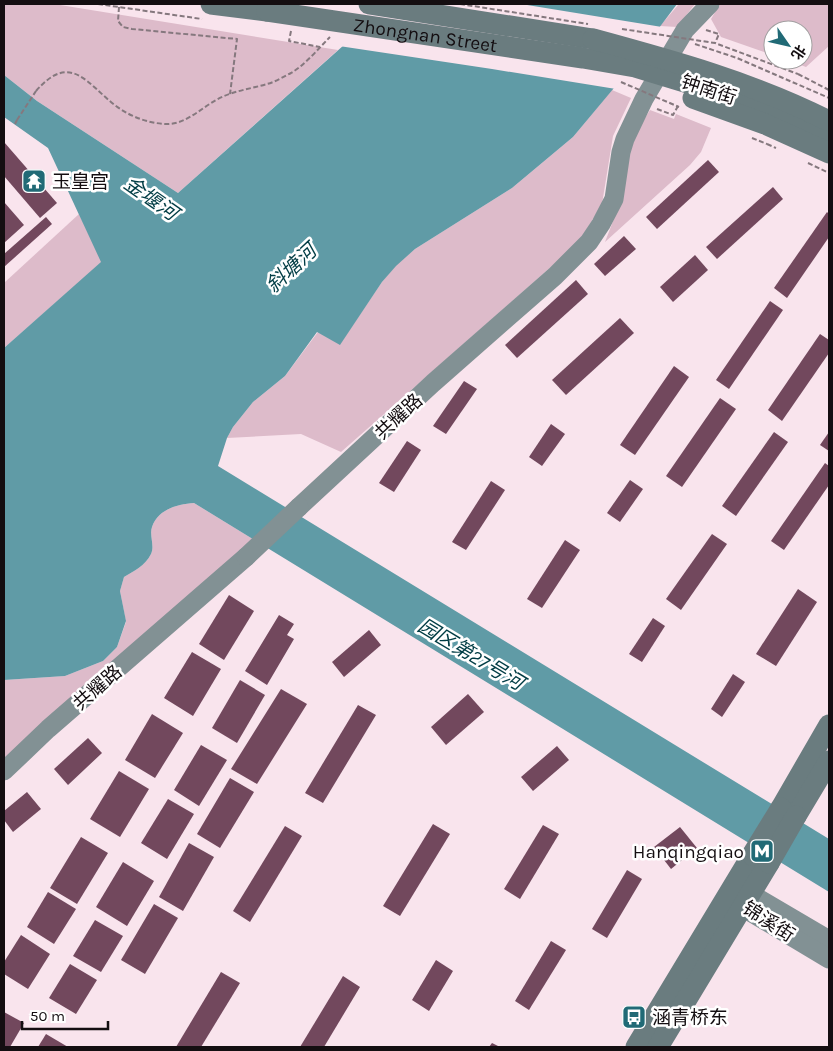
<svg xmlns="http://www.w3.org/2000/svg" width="833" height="1051" font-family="Karla,'Noto Sans SC',sans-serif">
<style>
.green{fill:#ddbbca}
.water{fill:#609ba6}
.pier{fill:#f9e4ed}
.building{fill:#72485d}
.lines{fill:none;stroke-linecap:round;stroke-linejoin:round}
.path{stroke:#85787e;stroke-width:2;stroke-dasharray:5 2.5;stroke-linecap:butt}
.secondary{stroke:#829194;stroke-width:19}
.primary{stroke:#6a7c7f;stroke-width:21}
.path-bridge{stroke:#85787e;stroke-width:2;stroke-dasharray:5 2.5;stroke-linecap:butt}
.secondary-bridge{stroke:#829194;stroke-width:19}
.primary-bridge{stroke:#6a7c7f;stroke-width:21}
.labels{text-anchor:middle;stroke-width:5;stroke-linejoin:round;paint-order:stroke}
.street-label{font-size:19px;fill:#140e11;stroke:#fff}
.poi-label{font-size:19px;fill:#140e11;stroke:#fff;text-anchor:start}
.water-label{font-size:20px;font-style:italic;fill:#003c44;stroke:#fff}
</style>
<rect width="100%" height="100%" fill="#f9e4ed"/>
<g class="green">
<polygon points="4,4 54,4 338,50 178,193 37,101 4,75"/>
<polygon points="679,4 695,4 677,27 660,26"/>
<polygon points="720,4 829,4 829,46 806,67 787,60 803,60 803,30 773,30 773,55 721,37 711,19"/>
<polygon points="612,90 631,98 613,136 602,204 579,242 341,452 301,434 227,438 233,427 253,402 285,376 318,332 340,344 382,282 395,266 415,249 512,188 573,137"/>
<polygon points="650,110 674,119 676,114 711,128 701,152 690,165 605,242 615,216 633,137"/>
<polygon points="79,214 102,262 4,348 4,283"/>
<path d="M194 503 256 541 4 773V680L65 676 103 661 117 647 126 622 120 591 124 577C134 571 145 566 151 554 155 546 149 535 152 527 158 509 178 504 194 503Z"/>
</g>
<path class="water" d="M390 4H677L614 88 573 137 512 188 415 249 396 266 382 282 340 345 317 332 285 376 253 402 233 427 227 438 218 466 829 839V892L194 503C178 504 158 509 152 527 149 535 155 546 151 554 145 566 134 571 124 577L120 591 126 621 117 647 103 661 65 676 4 680V348L101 262 48 148 4 117V75L37 101 178 193Z"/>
<polygon class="pier" points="387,4 521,4 662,27 616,89 492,69 339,46"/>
<g class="building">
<polygon points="4,142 57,203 40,218 4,176"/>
<polygon points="708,160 719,172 657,229 646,217"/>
<polygon points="773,187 783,199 717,259 706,247"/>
<polygon points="4,202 24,225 4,243"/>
<polygon points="827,212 829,214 829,237 787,298 774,288"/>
<polygon points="46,217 52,224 4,267 4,254"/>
<polygon points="624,236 636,249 605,276 594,264"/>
<polygon points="695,255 708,270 673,302 660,287"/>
<polygon points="576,280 588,294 517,358 505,345"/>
<polygon points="770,301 783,310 729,389 716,380"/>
<polygon points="620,318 634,333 566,395 552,380"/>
<polygon points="820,334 829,340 829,353 782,421 768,410"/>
<polygon points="674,366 689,377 635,455 620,445"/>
<polygon points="464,381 477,389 446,434 433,426"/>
<polygon points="720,398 736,409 682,487 666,476"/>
<polygon points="551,424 565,434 542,466 529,457"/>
<polygon points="774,432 788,442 736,516 722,506"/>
<polygon points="829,432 829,451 820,445"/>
<polygon points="407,441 421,450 394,492 379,483"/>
<polygon points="825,463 829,466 829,485 784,550 771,541"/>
<polygon points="630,480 643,489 620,522 607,513"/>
<polygon points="491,481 505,490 466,550 452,542"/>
<polygon points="712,534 727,544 681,610 666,599"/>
<polygon points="565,540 580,550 542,608 527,599"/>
<polygon points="798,589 817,602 776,666 756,654"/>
<polygon points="229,595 254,611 224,660 199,644"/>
<polygon points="279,615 294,624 287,635 294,639 267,685 245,671"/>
<polygon points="653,618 665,626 642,662 629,654"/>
<polygon points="369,630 381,645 344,677 332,662"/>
<polygon points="192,652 221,669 193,716 164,698"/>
<polygon points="733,674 745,682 722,717 711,709"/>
<polygon points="240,680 265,695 237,743 212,728"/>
<polygon points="281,689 307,704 257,784 231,769"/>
<polygon points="468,694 484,712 446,745 431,727"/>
<polygon points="358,705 376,715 323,803 305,793"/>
<polygon points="152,714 183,733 155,778 125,760"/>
<polygon points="88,738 102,753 68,785 54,769"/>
<polygon points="201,745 227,760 199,806 174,790"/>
<polygon points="557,746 569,760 533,791 521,777"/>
<polygon points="119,771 149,789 120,837 90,819"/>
<polygon points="230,778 254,792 220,848 197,834"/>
<polygon points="27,792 41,809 13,832 4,820 4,811"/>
<polygon points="168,799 194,814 167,859 141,843"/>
<polygon points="433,824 450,834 400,916 383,906"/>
<polygon points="543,825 559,834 520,899 504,889"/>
<polygon points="285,826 302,836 250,922 233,911"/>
<polygon points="680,827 697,848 671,869 654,847"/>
<polygon points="81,837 108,853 77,904 50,888"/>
<polygon points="189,843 214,857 183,911 159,897"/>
<polygon points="123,862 154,881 127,926 96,907"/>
<polygon points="627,870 642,879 607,938 592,929"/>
<polygon points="48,892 76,909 54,944 27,927"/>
<polygon points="154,904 178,918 145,974 121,960"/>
<polygon points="95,920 123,936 101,972 73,956"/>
<polygon points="21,935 50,954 28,989 4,974 4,962"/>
<polygon points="551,941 566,950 529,1010 515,1001"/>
<polygon points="436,960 453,971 429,1011 412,1000"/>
<polygon points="70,964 97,980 76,1014 49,998"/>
<polygon points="221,972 240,983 201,1047 176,1047"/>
<polygon points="343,976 360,987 324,1047 300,1047"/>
<polygon points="4,1012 24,1023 10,1047 4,1047"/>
<polygon points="46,1034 68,1047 38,1047"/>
<polygon points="492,1043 500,1047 489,1047"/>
</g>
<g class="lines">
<g class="path">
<polyline points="98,4 202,19"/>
<polyline points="119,7 118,21 123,27 132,29 237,39 230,94"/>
<polyline points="706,30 719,34 715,43"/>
<polyline points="291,31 289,41 320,47"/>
<polyline points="695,44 737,58 829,98"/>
<polyline points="798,74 829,90"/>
<path d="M36 91C71 51 87 84 116 106 131 117 148 123 165 124 185 125 200 109 216 100 232 91 250 89 267 84 275 82 283 77 291 73 305 65 318 49 330 37"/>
<polyline points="657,109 673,115 678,106"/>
<polyline points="15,124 17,120"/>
<polyline points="767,144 776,148"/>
<polyline points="808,163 829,173"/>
</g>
<g class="secondary">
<polyline points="299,507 433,383 555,276 589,242 601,224 614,199 621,152 625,139 644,99 685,30 710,4"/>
<polyline points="4,771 48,729 246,557"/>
<polyline points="737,891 751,894 829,940"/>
<polyline points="734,896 742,907 829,959"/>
</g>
<g class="primary">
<polyline points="211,4 267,11"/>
<polyline points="369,4 593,39"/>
<polyline points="781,808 829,725"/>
<polyline points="796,816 829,761"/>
<polyline points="636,1047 752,855"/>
<polyline points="658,1047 769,863"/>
</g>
<g class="path-bridge">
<polyline points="460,4 588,24"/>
<polyline points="622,29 715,43 798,74"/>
<polyline points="621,82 679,107"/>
<polyline points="17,120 36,91"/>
<polyline points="752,138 767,144"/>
</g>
<polyline class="secondary-bridge" points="246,557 299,507"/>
<g class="primary-bridge">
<path id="s1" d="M267 11 583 58 635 67 737 98 829 137"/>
<path d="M593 39C674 61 754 83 829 121"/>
<polyline points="693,98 765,124 829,153"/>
<polyline points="752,855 781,808"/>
<polyline points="769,863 796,816"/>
</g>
</g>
<defs>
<g id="temple-square" transform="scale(1.25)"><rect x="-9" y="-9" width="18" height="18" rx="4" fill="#216a76" stroke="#fff"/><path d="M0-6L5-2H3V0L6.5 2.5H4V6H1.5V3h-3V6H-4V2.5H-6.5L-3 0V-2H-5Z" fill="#fff"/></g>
<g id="metro-square" transform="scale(1.25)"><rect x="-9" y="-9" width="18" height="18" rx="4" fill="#216a76" stroke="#fff"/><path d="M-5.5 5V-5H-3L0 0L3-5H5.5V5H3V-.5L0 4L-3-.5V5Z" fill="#fff"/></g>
<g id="bus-square" transform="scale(1.25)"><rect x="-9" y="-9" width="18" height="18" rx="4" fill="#216a76" stroke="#fff"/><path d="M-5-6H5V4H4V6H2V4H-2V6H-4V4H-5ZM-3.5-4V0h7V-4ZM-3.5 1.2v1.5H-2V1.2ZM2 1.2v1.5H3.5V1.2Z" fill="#fff"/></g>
</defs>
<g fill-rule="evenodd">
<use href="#temple-square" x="34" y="181"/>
<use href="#metro-square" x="762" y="851"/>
<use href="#bus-square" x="634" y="1017"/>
</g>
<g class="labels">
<g class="street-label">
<text dy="7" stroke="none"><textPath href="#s1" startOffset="160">Zhongnan Street</textPath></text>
<text transform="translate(709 89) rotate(18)" y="7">钟南街</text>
<text transform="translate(398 416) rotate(-43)" y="7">共耀路</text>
<text transform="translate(97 687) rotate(-41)" y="7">共耀路</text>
<text transform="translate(769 921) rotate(33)" y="7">锦溪街</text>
</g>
<g class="poi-label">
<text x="52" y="188">玉皇宫</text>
<text x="744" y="858" text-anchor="end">Hanqingqiao</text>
<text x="652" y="1024">涵青桥东</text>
</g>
<g class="water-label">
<text transform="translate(151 198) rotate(35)" y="7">金堰河</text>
<text transform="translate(291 268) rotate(-43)" y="7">斜塘河</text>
<text transform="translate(471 654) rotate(31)" y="7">园区第27号河</text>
</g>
</g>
<rect width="833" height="1051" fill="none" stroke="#140e11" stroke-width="10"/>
<g transform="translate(788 45) rotate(124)"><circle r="24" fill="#ffffff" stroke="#a19fa0"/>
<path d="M0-4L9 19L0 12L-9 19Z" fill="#216a76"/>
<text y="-8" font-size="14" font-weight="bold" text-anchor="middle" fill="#140e11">北</text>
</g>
<path d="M22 1021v8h86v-8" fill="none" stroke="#140e11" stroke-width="2.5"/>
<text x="30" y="1021" font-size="15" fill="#140e11" stroke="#ffffff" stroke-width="4" paint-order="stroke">50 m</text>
</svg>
